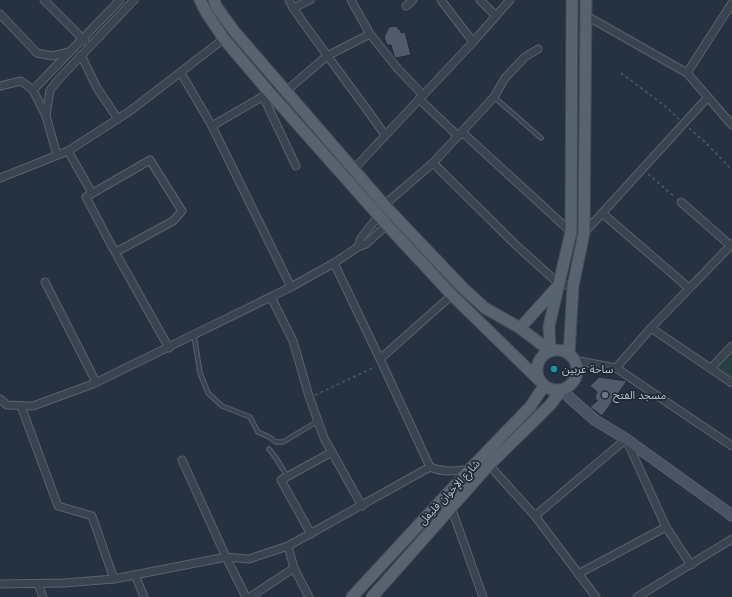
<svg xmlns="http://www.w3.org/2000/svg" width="732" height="597" font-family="Inter,'Noto Sans Arabic',sans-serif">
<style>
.green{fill:#284041}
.building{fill:#4f5b6b;stroke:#212b38}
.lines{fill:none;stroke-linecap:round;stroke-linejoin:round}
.service-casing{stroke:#58626e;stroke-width:5.5}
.minor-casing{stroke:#58626e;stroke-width:9}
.secondary-casing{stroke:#58626e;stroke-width:12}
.primary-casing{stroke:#434d59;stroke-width:13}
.path{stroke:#465c5e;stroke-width:1.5;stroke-dasharray:3 3;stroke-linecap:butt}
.service{stroke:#3a4450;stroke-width:3.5}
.minor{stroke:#3a4450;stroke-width:7}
.secondary{stroke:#485363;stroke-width:10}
.primary{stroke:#586370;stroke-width:11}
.culture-dot{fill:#0f9aa8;stroke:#1f2936;stroke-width:1.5}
.worship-dot{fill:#6b7280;stroke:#1f2936;stroke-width:1.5}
.labels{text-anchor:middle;stroke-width:3.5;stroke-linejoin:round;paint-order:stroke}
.poi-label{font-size:11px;fill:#b6bfcb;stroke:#1f2936;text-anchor:start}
.street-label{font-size:11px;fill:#b6bfcb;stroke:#1f2936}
</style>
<rect width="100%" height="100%" fill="#263241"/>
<polygon class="green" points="732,350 732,379 716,368"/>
<g class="building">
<polygon points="397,26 398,29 401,30 401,33 405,32 411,55 396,58 394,56 391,45 387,45 384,37 389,27"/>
<polygon points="599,377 627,381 602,416 590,407 597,401 595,397 597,392 590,386"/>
</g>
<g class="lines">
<g class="service-casing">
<g id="service">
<polyline points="494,97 541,138"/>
<polyline points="194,335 200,373 208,393 222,406 250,417 258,432 269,437 276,442 283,442 318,421"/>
<polyline points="269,449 276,458 287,476"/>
</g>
</g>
<g class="minor-casing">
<g id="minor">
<polyline points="44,0 85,41"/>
<path d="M289 0 293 8C323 51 355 92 385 135"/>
<polyline points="441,0 473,42"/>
<polyline points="480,0 496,16"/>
<polyline points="406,6 413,0"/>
<polyline points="293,8 310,0"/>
<polyline points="0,14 37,53 52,56 69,52"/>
<polyline points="585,15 687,73 732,125"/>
<polyline points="370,34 398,69 423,95"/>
<polyline points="81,55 97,88 118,119"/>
<polyline points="181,73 212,126 291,287"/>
<polyline points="687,73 732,3"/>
<polyline points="0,86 21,81 33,90"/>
<polyline points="286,91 327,56 370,34 351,0"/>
<polyline points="263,96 296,166"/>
<polyline points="419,99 458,136"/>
<polyline points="46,116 50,90 58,80 134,0"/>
<polyline points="212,126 267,94"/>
<polyline points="462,132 571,232"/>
<polyline points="68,151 92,193"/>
<polyline points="57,155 46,116 33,90 120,0"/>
<polyline points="433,163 517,246 559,284 573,286"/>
<polyline points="351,172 473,42 510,0"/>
<polyline points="0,178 68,151 130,111 234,31"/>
<polyline points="681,202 730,245"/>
<polyline points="384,205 433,163 494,97 505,78 525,57 538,49"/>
<polyline points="602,213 689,288"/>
<polyline points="584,233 708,97"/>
<polyline points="358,247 361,238 381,213"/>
<polyline points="116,252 173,221 182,211 150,160 86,197 109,241 169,348"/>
<polyline points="334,263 380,359 430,467"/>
<polyline points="45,282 96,382"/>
<polyline points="271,297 293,341 309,396 324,438 362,506"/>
<polyline points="651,328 732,383"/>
<polyline points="380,359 452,295"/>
<polyline points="574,360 616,368 651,328 732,244"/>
<polyline points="616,368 732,446"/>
<polyline points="711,368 732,346"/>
<polyline points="0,399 7,405 33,406 93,384 291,287 334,263 358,247 366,244 389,223"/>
<polyline points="21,406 58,506 92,516 114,579"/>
<polyline points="182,460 226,557 246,597"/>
<polyline points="489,465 535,516 596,597"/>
<polyline points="451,507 483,597"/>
<polyline points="535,516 626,439 666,527 691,565"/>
<polyline points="311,534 281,480 332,452"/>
<polyline points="288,546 294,568 309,597"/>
<polyline points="578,574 666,527"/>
<polyline points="135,575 144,597"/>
<path d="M0 584 64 583 114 579 226 557 249 559 288 546 430 467C444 473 455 471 470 469"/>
<polyline points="38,584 43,597"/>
<polyline points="250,597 294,568"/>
<polyline points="637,597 732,539"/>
</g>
</g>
<g class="secondary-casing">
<polyline id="secondary" points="561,390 595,420 626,439 726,511 732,516"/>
</g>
<g class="primary-casing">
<g id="primary">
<polyline points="200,0 206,12 224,39 269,92 387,225 452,295 539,380"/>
<polyline points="214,0 216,6 234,31 387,208 463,288 485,308 520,328 550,351"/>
<polyline points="520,328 558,286"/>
<circle cx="557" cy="370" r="20"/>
<polyline points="550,351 549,326 571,232 572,0"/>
<polyline points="569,354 573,286 584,233 586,0"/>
<polyline points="352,597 471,468 530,407 544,386"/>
<polyline points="372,597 489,465 537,418 551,404 561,390"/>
</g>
</g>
<g class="path">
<polyline points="621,73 665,106 679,119"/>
<polyline points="689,128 705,142 732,170"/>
<polyline points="648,174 675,197"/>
<polyline points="315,395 375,367"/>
</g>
<use href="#service" class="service"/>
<use href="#minor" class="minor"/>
<use href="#secondary" class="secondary"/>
<use href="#primary" class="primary"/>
</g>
<circle class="culture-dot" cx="554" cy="369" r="4"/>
<circle class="worship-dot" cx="605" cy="395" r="4"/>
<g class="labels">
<g class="poi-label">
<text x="562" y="373">ساحة عربين</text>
<text x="613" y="399">مسجد الفتح</text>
</g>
<g class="street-label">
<text transform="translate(449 492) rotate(-47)" y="4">شارع الإخوان فليفل</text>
</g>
</g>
</svg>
